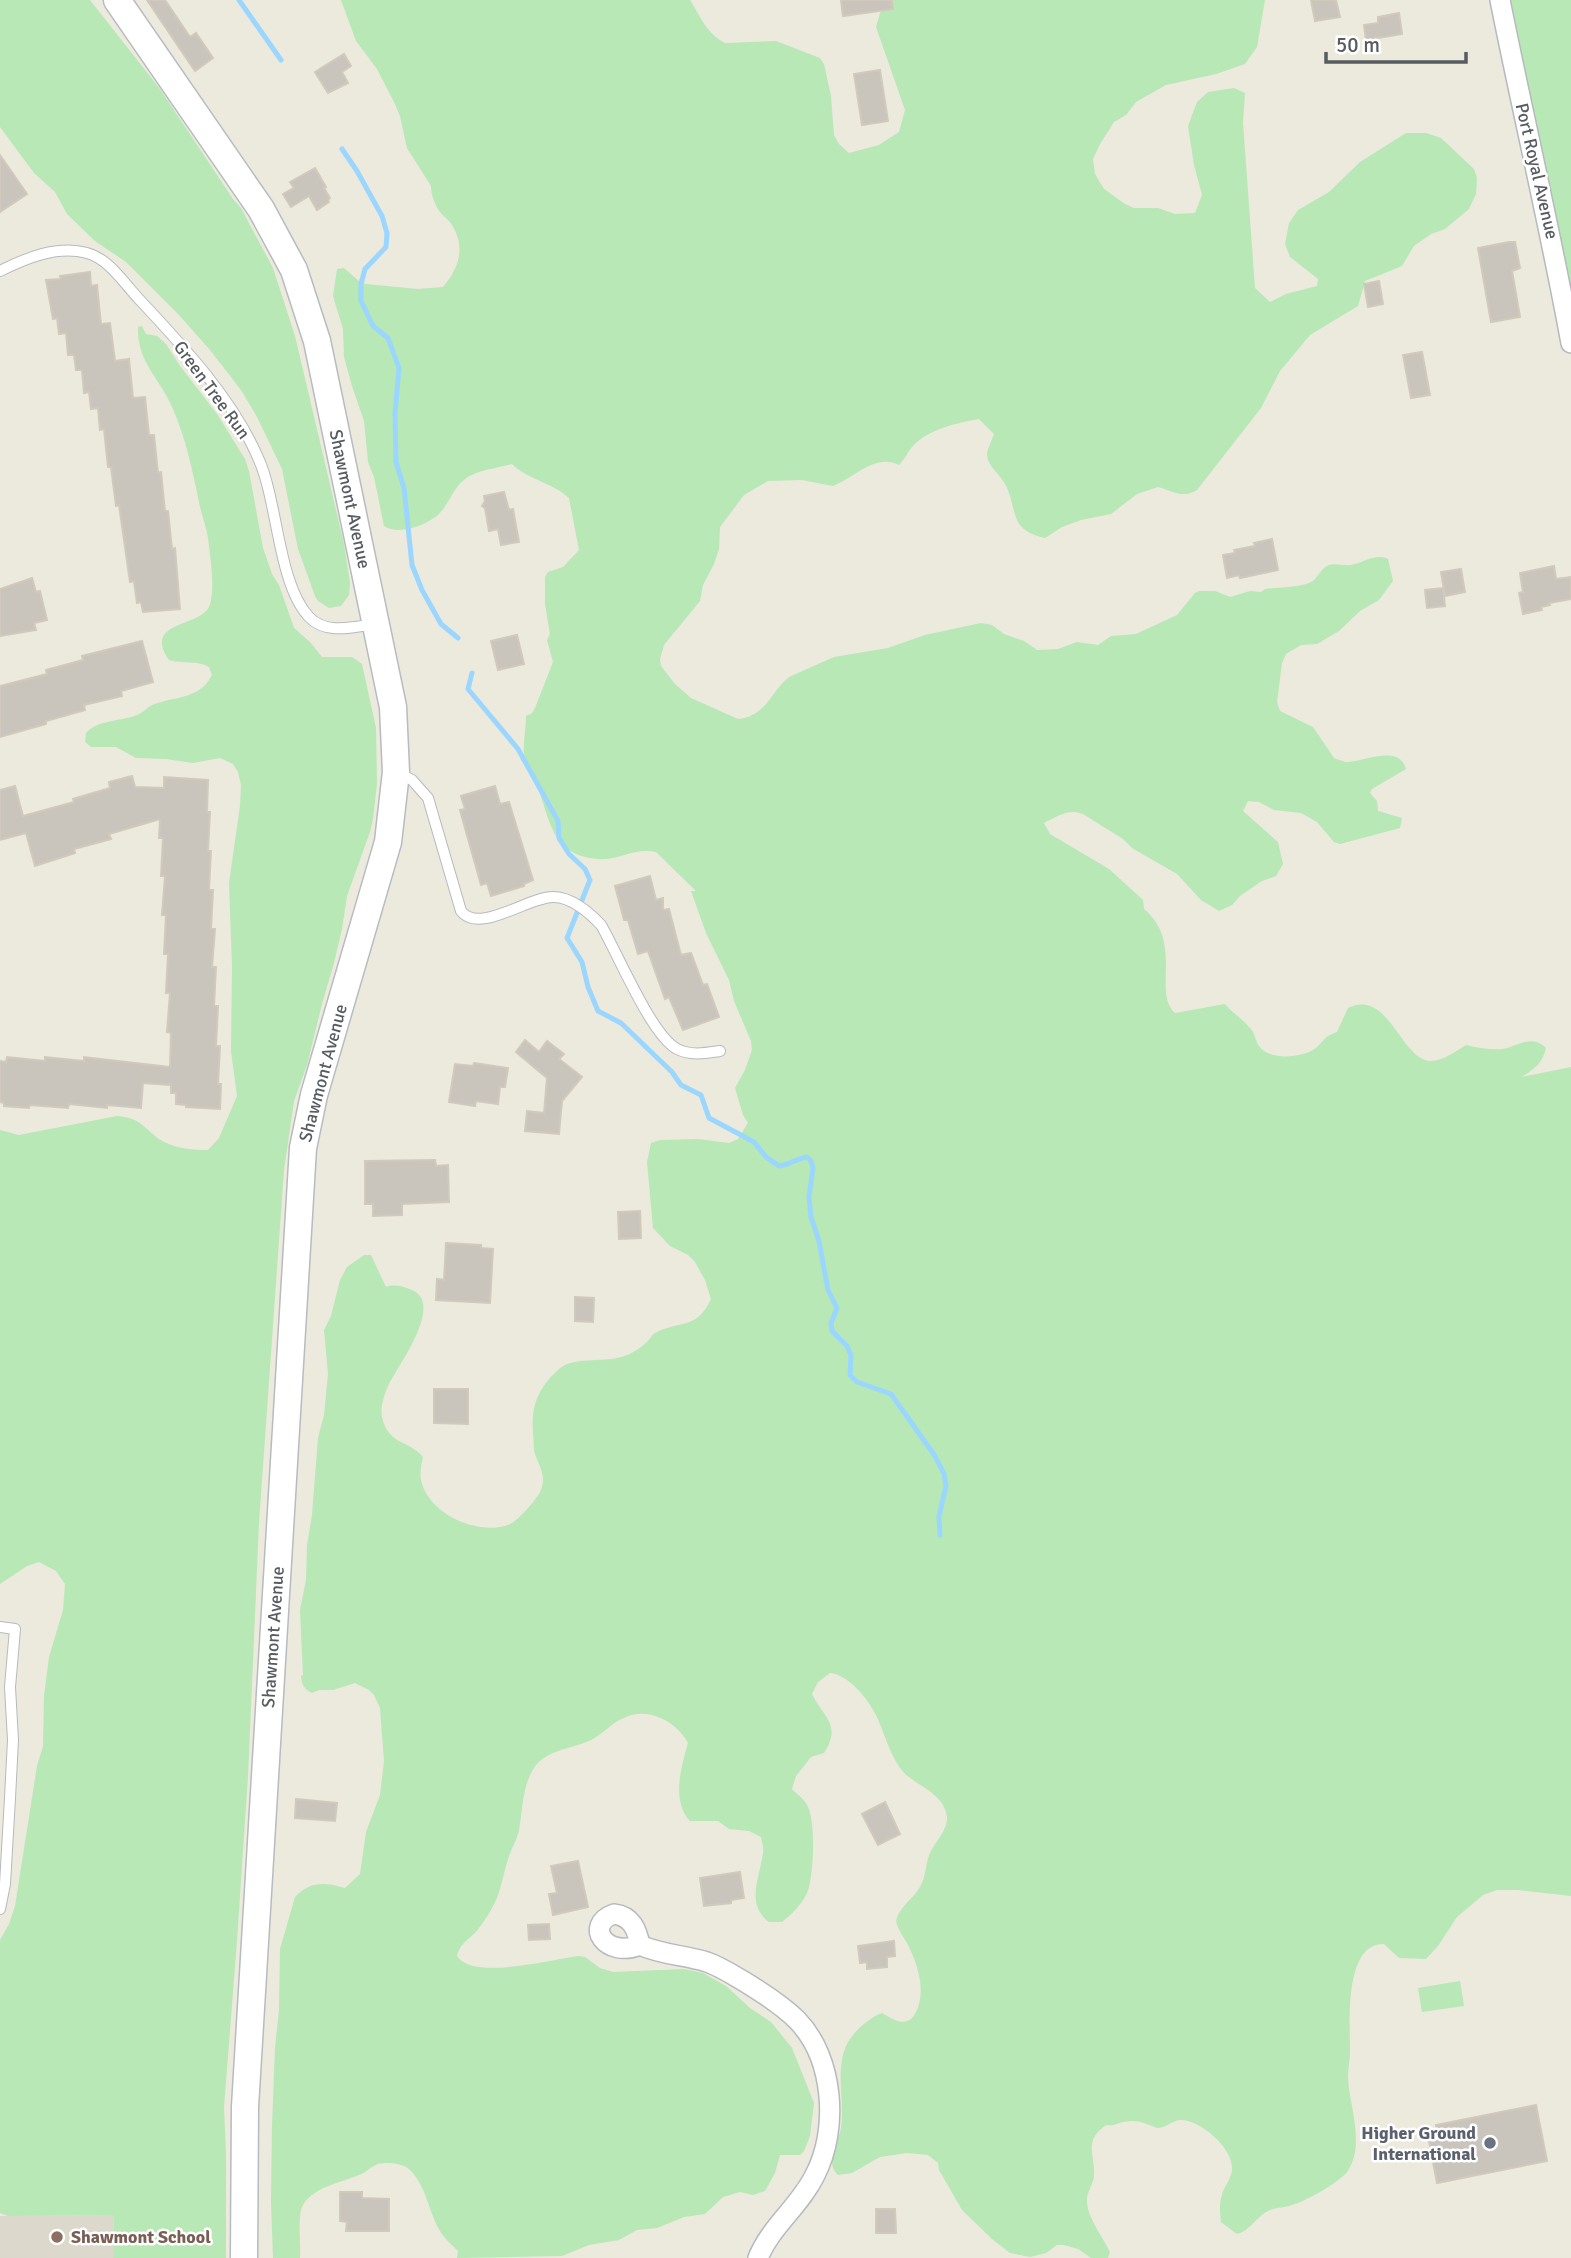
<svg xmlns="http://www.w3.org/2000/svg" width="1571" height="2258" font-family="Signika,sans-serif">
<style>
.education{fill:#dcd8cc}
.green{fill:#b7e8b6}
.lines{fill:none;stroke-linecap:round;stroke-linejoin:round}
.stream{stroke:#9bd6ff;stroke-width:5}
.building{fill:#c9c5bd;stroke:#d1cabc;stroke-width:2}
.lane-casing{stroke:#b6babf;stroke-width:12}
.street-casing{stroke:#b6babf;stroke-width:22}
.secondary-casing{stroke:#b7bbc2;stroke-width:29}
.lane{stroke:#fff;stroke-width:10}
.street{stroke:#fff;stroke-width:19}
.secondary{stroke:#fff;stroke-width:26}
.worship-dot{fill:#6b7280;stroke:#fff;stroke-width:2.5}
.education-dot{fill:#8d6e63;stroke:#fff;stroke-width:2.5}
.labels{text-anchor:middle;stroke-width:5;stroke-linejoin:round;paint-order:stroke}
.street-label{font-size:18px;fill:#575c61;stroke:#fff}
.worship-label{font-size:18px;font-weight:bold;fill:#5b616d;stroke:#fff;text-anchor:end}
.education-label{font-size:18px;font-weight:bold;fill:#785e54;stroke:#fff;text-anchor:start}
</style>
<rect width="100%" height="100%" fill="#ece9dd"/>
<polygon class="education" points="114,2215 113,2258 0,2258 0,2216"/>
<g class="green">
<polygon points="0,0 90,0 160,89 233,199 241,208 273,268 295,336 344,544 350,583 349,595 341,606 329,608 318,601 315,596 298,549 282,469 257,417 241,390 210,350 179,315 126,262 95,241 67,214 55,192 34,173 0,127"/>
<path d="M341 0H690C700 16 707 34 725 43L776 41 820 58 824 64 831 96 834 135 839 144 849 153 879 145 899 132 905 110 876 27 884 0H1265L1257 47 1245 64 1216 74 1166 85 1136 102 1126 115 1114 122 1100 144 1093 159 1095 174 1104 189 1125 204 1134 208H1158L1175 214 1195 213 1202 195 1194 165 1188 126 1197 102 1208 92 1234 88 1245 93 1243 123 1255 288 1270 302 1286 294 1317 286 1318 279 1290 257 1285 244 1289 223 1298 210 1329 192 1360 162 1406 133H1426L1441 138 1474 169 1477 178 1476 194 1469 209 1445 229 1431 234 1414 246 1402 266 1365 281 1358 306 1310 335 1280 371 1261 408 1197 490C1182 499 1173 491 1158 487L1137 494 1111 514 1081 520 1062 527 1045 538C1007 529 1019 510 1005 484 1000 474 988 467 987 455 987 449 992 440 994 434L979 419C957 423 928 429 912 447 907 453 905 459 899 465 875 453 854 478 833 486L802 480 768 481 744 495 720 527 719 549 714 564 703 585 700 601 664 645 660 659 661 666 675 684 691 698 738 719C767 716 770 692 789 677L834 657 888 648 925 635 981 623 992 625 1004 634 1024 641 1037 650 1058 649 1077 642 1098 645 1111 636 1136 634 1177 615 1195 593 1199 591H1215L1230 597 1250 591 1261 592 1265 589C1279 587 1295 588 1309 583 1318 580 1319 569 1329 565 1336 563 1344 566 1351 565 1364 563 1375 553 1388 559L1393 581 1379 600 1360 611 1339 631 1317 644 1301 645 1286 654 1282 663 1277 702 1280 711 1313 727 1334 758C1336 759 1343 761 1345 762 1362 763 1399 743 1406 769L1372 789 1370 793 1377 801 1378 811 1402 818 1400 828 1340 844 1334 842 1317 822 1301 813 1274 810 1259 802 1248 801 1243 811 1278 842 1283 864 1276 876 1262 881 1240 896 1232 905 1219 911 1201 900 1177 874 1132 848 1123 839 1083 814C1068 808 1058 816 1044 823L1050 834 1109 869 1143 900 1144 909C1184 942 1152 993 1175 1013L1225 1004C1232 1013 1242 1018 1249 1027 1255 1032 1255 1040 1259 1046 1269 1061 1303 1058 1316 1048 1325 1040 1323 1037 1337 1032L1348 1008C1389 988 1401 1061 1431 1061 1443 1061 1456 1051 1466 1045 1478 1048 1490 1050 1502 1049 1517 1047 1531 1033 1546 1048 1542 1064 1535 1068 1522 1077L1571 1067V1896L1518 1890H1497L1483 1895 1457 1917 1438 1946 1426 1959 1399 1958 1384 1944C1344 1943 1350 2023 1350 2051 1350 2059 1348 2068 1348 2077 1349 2106 1366 2145 1347 2172 1338 2183 1306 2201 1292 2205 1284 2208 1274 2207 1266 2212 1256 2218 1249 2231 1237 2234L1221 2222C1220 2214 1219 2203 1222 2195 1224 2186 1231 2180 1232 2170 1234 2149 1202 2121 1182 2120 1174 2119 1166 2128 1157 2128 1145 2123 1136 2119 1123 2122 1116 2124 1113 2126 1106 2125 1083 2141 1095 2155 1094 2175 1094 2184 1086 2192 1087 2202 1088 2219 1103 2237 1110 2252L1108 2258H1091L1078 2249 1064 2245H1057L1046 2253 1030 2257 1010 2253 992 2239 962 2210 939 2170 938 2163 928 2155 907 2153 880 2157 852 2173 838 2175C824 2161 838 2144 841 2128 845 2101 835 2072 846 2046 852 2033 868 2018 882 2013 893 2020 907 2028 915 2014 927 1993 918 1965 908 1945 904 1937 898 1930 896 1921 899 1907 913 1899 920 1887 927 1875 925 1862 931 1851 936 1841 948 1829 947 1817 944 1791 913 1786 900 1768 889 1752 884 1732 876 1715 868 1699 848 1674 830 1673L818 1682 812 1694C824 1718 842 1725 824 1753L811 1757 796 1776 792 1789C797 1794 804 1799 807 1805 816 1820 814 1876 807 1893 802 1904 792 1914 782 1922H769C745 1904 760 1877 763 1853 764 1848 762 1842 761 1837L749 1831 729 1829 718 1821H690L693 1824C670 1804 681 1768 688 1743 677 1722 649 1707 626 1717 612 1722 603 1734 591 1740 573 1749 546 1749 534 1768 522 1786 523 1809 519 1830 517 1840 511 1849 508 1859 504 1871 502 1884 498 1895 494 1906 486 1919 479 1928 471 1939 460 1942 457 1956 472 1981 553 1959 579 1956L585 1957 600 1968 613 1972 684 1969 703 1973 726 1986 750 2008 771 2022 792 2048 814 2103 810 2136 804 2151 800 2155H780L775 2173 765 2191 753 2195 740 2192 723 2197 705 2214 684 2217 657 2228 637 2230 619 2240 589 2245 562 2256 457 2258 458 2251C452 2245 444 2238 440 2231 428 2211 427 2186 409 2169 402 2163 386 2162 378 2164 371 2166 366 2173 359 2175 340 2183 315 2186 303 2205 297 2215 301 2244 300 2258H273L271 2202 272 2126 275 2048 279 2010 280 1949 295 1897C310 1881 325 1882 345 1888L360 1874 366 1832 380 1795 384 1761 380 1708 374 1695 369 1690 355 1683 333 1690H319L312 1693C304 1689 302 1685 301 1676L303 1675 300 1610 306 1580 307 1545 312 1515 318 1438 324 1415 326 1395 328 1374 324 1330 331 1316 340 1280 347 1267 364 1255H371L386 1287C394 1284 403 1286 412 1290 445 1304 397 1367 388 1386 384 1395 380 1407 382 1417 388 1445 409 1440 423 1457 421 1466 419 1475 422 1484 431 1514 475 1534 505 1526 516 1524 533 1503 539 1494 548 1478 540 1468 535 1454 533 1447 534 1439 533 1432 531 1406 538 1388 559 1369 575 1356 601 1363 621 1357 630 1355 641 1348 648 1341 651 1337 651 1336 655 1333 680 1320 697 1330 711 1299L705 1280 695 1262 688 1255 670 1246 653 1228 647 1162 651 1143 660 1140 698 1139 729 1143 738 1139 748 1123 743 1115 735 1088 745 1070 752 1050 751 1041 734 1001 729 980 706 933 691 891H696L656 852C635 847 617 861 598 859 552 855 551 823 538 788 533 776 525 767 524 753 523 744 526 728 526 716L532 713 535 708 553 662 547 640 550 634 545 604V577L548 572 563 567 579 550 569 498C552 482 528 480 512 464 499 468 477 470 465 479 453 488 449 504 439 514 427 525 399 536 384 526L374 477 368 462 364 421 352 386 344 357 343 329 333 296 337 269 344 268 360 282 366 284 418 289 443 287C459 268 466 248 452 225 449 220 444 217 440 212 435 205 431 195 431 186L407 148 400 116 394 102 377 69 356 41Z"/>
<polygon points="1507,0 1571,0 1571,313"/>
<path d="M142 326 146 334 157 336 166 344 180 366 217 414 245 459 249 471 263 548 272 574 279 585 294 628 311 643 322 657H352L362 664 376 728 377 783 373 819 370 832 347 896 342 929 334 963 322 1004 307 1065 294 1101 284 1170 259 1523 248 1776 237 1941 224 2107 226 2153V2258H113L114 2215 8 2216 0 2213V1940L9 1924 15 1906 37 1766 43 1746 44 1696 49 1657 63 1610 65 1584 56 1571 39 1562 27 1566 0 1584V1130L19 1135 117 1116C138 1118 141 1124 155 1136 169 1148 191 1150 208 1150L219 1138 237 1096 231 1051 232 966 229 883 240 806 241 785 238 772 233 764 220 758 193 763 166 759 136 758 116 747H91L85 742 86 733C99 719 120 722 137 715 142 713 146 709 150 706 171 696 199 701 212 675L209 667C197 660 183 664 169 660 142 621 200 627 209 607 216 591 210 556 208 538 206 524 200 511 198 497 191 464 186 440 173 409 161 379 137 363 138 327Z"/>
<polygon points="1460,1981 1464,2006 1422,2012 1418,1988"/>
</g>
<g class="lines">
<g class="stream">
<polyline points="239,0 281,60"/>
<polyline points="342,149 357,171 382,216 387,233 386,247 365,269 361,284 361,301 373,326 388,338 399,368 395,413 396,462 404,488 412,565 422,590 441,624 458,638"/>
<path d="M472 673 468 689 518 749 558 821 559 838 569 854 585 869 590 880 567 938 582 962 588 987 598 1011 621 1023 672 1072 681 1085 701 1095 709 1118 754 1142 766 1157 779 1166C790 1165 797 1158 807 1157L811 1161 813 1168 809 1197 811 1217 819 1241 828 1290 837 1308 831 1323 832 1331 847 1346 851 1355 850 1375 857 1382 891 1394 935 1456 944 1474 946 1486 939 1516 940 1535"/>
</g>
</g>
<g class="building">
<polygon points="147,0 165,0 190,37 196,33 213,58 195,71"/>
<polygon points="841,0 892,0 893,9 843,16"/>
<polygon points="1311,0 1336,0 1340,17 1315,21"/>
<polygon points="1399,13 1402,34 1366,40 1364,25 1378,23 1378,17"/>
<polygon points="344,54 351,66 342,72 348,83 328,93 315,72"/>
<polygon points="880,70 888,121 862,125 854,74"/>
<polygon points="0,155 27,194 0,212"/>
<polygon points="315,168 326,187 324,188 330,198 328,200 329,202 317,210 309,196 291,207 283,194 294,188 290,182"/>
<polygon points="1509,242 1515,242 1520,268 1512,271 1520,317 1491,322 1478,248"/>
<polygon points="90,272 91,286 97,285 101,324 110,323 115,361 129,359 133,398 145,397 149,435 154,435 158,473 161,472 165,511 168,511 172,549 175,548 180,609 143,612 141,602 137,603 134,581 130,582 119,505 116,506 111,467 108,467 104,429 100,430 98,408 91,409 89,392 84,393 82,370 76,370 74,355 68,355 66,333 59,334 57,318 53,319 46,280 61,279 60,276"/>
<polygon points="1379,281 1383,304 1368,307 1364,284"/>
<polygon points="1422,352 1430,395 1411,398 1403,355"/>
<polygon points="504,492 509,510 513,509 519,542 501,545 498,529 489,531 485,508 482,506 485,501 484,496"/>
<polygon points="1272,539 1278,570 1240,578 1239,575 1227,578 1223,555 1235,553 1234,550 1255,546 1254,543"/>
<polygon points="1554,566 1556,579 1571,577 1571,599 1549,603 1550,605 1541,607 1542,610 1523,614 1519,593 1523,592 1520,573"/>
<polygon points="1461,569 1465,592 1445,596 1441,572"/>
<polygon points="32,578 36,592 40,591 47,620 34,623 36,630 0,636 0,589"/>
<polygon points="1443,588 1445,606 1427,608 1425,590"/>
<polygon points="517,635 524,664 498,670 491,641"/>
<polygon points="142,641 153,682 121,691 122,696 84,705 85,710 46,721 46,724 0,737 0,686 47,674 46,670 83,660 82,656"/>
<polygon points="132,776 135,787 164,788 164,777 208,780 207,812 210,812 208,851 211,851 209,890 213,890 211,929 215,929 212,967 216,967 214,1006 218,1006 216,1046 220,1046 218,1084 221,1084 220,1109 186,1107 186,1105 176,1104 176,1093 171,1093 171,1085 143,1083 141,1108 107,1105 107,1108 69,1104 68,1108 30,1105 29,1108 4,1106 4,1103 0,1102 0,1061 6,1062 7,1057 45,1061 45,1057 84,1061 84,1057 170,1067 171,1033 167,1032 170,993 166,993 168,954 164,954 166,915 162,915 165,876 161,876 163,838 159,838 160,819 109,834 111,839 74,849 75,853 35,866 26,833 0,840 0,790 15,786 23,816 74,802 73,799 110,788 109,782"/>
<polygon points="495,786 500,804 509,802 533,880 524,884 524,886 491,896 487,883 481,885 460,810 465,809 461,796"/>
<polygon points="650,876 656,900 663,898 663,910 669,909 681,955 691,953 703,985 707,984 719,1017 683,1030 669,997 665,999 648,951 638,954 628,920 624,920 615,886"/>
<polygon points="525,1040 539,1052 547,1041 564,1054 559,1059 582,1077 562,1101 559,1134 525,1131 527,1111 544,1113 547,1078 516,1052"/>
<polygon points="474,1063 508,1068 505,1087 500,1087 498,1104 476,1101 475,1106 449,1102 455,1064 473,1066"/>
<polygon points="435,1160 436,1166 448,1165 449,1202 402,1204 402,1215 373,1216 373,1204 365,1204 365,1161"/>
<polygon points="640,1211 641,1238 619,1239 618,1212"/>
<polygon points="446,1243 481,1245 481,1248 493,1249 490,1303 436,1300 437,1279 444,1280"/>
<polygon points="575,1297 594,1298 593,1322 575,1321"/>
<polygon points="434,1389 468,1389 468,1424 434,1423"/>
<polygon points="296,1799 337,1803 335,1821 295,1818"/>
<polygon points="885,1802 900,1834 878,1845 862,1814"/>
<polygon points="578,1861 588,1907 553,1915 549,1894 557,1893 551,1866"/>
<polygon points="740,1872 744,1898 731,1900 731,1903 704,1906 700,1878"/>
<polygon points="549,1924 550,1939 529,1940 528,1925"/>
<polygon points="894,1941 895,1956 887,1957 887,1967 867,1969 867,1962 860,1963 858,1946"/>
<polygon points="1536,2105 1547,2161 1437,2183 1429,2141 1438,2139 1436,2125"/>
<polygon points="340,2192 362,2192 362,2198 389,2199 389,2231 346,2231 347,2222 340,2221"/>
<polygon points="876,2209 895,2209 896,2233 876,2233"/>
</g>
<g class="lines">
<g class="lane-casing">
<g id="lane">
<path d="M0 271C26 258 57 245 87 253 109 259 123 282 138 298 182 345 234 400 259 460 278 503 278 584 309 617 326 635 353 627 375 624"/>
<path d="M397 772 412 780 428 798 461 911C479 935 529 896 554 897 571 897 590 913 601 925 618 954 651 1035 677 1049 691 1056 706 1053 720 1051"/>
<polyline points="0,1627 15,1629 10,1687 13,1740 10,1798 5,1884 0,1909"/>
</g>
</g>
<g class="street-casing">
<g id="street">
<path d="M1500 0C1523 115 1550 228 1571 343"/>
<path d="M614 1914C632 1916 637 1930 640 1945 606 1959 583 1925 614 1914Z"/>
<path d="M640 1945C662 1955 685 1955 707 1962 721 1967 733 1975 745 1982 763 1993 782 2005 797 2020 834 2058 839 2129 815 2175 800 2206 771 2226 758 2258"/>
</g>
</g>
<g class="secondary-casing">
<polyline id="secondary" points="117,0 261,209 294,270 317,341 393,707 396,772 388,842 314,1095 303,1148 245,2107 244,2258"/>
</g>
<use href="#lane" class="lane"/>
<use href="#street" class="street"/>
<use href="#secondary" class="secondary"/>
</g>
<circle class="worship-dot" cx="1490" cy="2143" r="7"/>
<circle class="education-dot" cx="57" cy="2237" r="7"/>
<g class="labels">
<g class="street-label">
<text transform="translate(1537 171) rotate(77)" y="6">Port Royal Avenue</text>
<text transform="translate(212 390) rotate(54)" y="6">Green Tree Run</text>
<text transform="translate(350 499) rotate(78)" y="6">Shawmont Avenue</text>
<text transform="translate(323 1073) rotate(-75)" y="6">Shawmont Avenue</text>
<text transform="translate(273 1637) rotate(-86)" y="6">Shawmont Avenue</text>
</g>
<g class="worship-label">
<text x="1476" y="2139">Higher Ground<tspan x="1476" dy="21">International</tspan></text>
</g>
<g class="education-label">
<text x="71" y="2243">Shawmont School</text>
</g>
</g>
<path d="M1326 52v10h140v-10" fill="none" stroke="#575c61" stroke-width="3.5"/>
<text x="1336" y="52" font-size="21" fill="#575c61" stroke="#ffffff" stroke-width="5" paint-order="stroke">50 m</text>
</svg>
